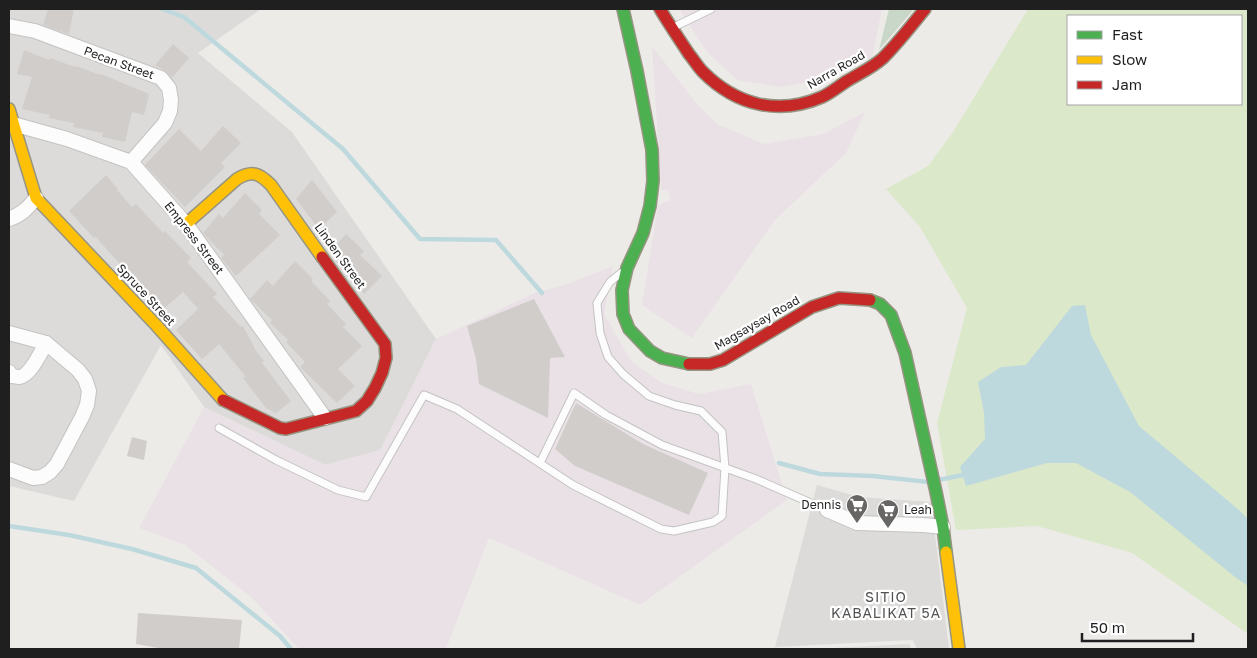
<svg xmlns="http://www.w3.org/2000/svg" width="1257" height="658" font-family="'Golos Text',sans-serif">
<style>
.residential{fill:#dcdbd9}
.industrial{fill:#eae1e7}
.grass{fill:#dbe8c9;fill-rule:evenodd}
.cemetery{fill:#c8d7c7}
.water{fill:#bed9de}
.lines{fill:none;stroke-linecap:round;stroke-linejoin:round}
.stream{stroke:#bed9de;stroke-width:4.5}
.building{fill:#d0cdcb}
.lane-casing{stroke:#c4c3c2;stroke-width:9}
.street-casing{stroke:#c4c3c2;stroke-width:16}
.fast-casing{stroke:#969582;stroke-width:14}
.slow-casing{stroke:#969582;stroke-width:14}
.jam-casing{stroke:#969582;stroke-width:14}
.lane{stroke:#fcfcfc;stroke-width:7}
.street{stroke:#fcfcfc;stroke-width:14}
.fast{stroke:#4caf50;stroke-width:11}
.slow{stroke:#ffc107;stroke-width:11}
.jam{stroke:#c62828;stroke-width:11}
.labels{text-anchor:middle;stroke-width:4.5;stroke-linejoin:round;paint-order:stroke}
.street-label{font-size:12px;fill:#1f1f1f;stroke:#fff}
.poi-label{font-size:12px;fill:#1f1f1f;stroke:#fff;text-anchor:end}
.neighbourhood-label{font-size:14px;letter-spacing:1px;fill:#525252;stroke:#fff}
</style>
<rect width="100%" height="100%" fill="#edebe8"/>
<g class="residential">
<polygon points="9,9 261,9 198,53 292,132 436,339 381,450 325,465 204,407 161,345 74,501 9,486"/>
<polygon points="817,485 859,497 931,502 949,649 917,649 913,640 775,647"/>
<polygon points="909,644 911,649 811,649"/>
</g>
<g class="industrial">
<polygon points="679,9 882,9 872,58 826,79 781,87 737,80 707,52"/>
<polygon points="652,46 696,103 717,124 764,144 823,134 865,112 846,153 775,220 692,338 642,305 658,205 670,200 668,190 661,190"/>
<polygon points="613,266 604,314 631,361 662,383 699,394 751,384 787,500 640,605 489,538 446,649 299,649 251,597 185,545 139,528 204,407 325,465 380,450 436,339 535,293 567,284"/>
</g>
<path class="grass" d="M1028 9H1248V634L1132 553 1037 526 956 530 937 423 967 308 920 227 886 189 928 166 953 132ZM1068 16H1241V104H1068Z"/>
<polygon class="cemetery" points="889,9 914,9 879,50"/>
<polygon class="water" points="1085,305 1091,335 1139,426 1239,510 1248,519 1248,586 1235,577 1130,492 1076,463 1047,463 966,486 960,467 985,439 984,413 978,382 1001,367 1026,365 1072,306"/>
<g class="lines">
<g class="stream">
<polyline points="162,9 184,17 343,149 420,239 496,240 542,293"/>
<polyline points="779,463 820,474 873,476 928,482"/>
<polyline points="938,480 968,474"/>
<polyline points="9,526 69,535 132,549 196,568 280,636 291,649"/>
</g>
</g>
<g class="building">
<polygon points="48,9 74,9 69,34 43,25"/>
<polygon points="173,44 189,58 172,78 167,72 155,65"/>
<polygon points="24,50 49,60 50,58 75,67 76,66 100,75 101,74 149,94 144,115 132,112 125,142 102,137 103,133 73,127 74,123 49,118 50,115 22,109 32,77 17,74"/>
<polygon points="223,126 241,143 221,163 225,167 185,207 145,165 179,129 201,151"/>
<polygon points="106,175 118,189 117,190 132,207 136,204 163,233 165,231 191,258 187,262 217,294 213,297 241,327 243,326 256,351 264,361 262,363 291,401 276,413 266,408 243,378 246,377 219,344 202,359 176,330 198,309 183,292 160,312 134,284 136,282 109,252 96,237 94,238 69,211"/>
<polygon points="312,180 337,212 319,229 296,199"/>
<polygon points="245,193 262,210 259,214 280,235 236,276 221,258 224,255 203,233 219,214 223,218"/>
<polygon points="346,234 364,251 360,255 382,276 364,294 350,275 351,274 343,266 332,250"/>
<polygon points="295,261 313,279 311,281 330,301 327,304 346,324 343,327 362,346 338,369 355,386 337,403 300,367 305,362 286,342 288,340 270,323 272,320 250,299 267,280 273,286"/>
<polygon points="534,299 565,357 550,358 548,418 479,384 476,359 467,326"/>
<polygon points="576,403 643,444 708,473 689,515 575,466 555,449"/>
<polygon points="132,437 147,441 144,460 127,456"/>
<polygon points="138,613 242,620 239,649 164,649 136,644"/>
</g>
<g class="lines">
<g class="lane-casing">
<g id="lane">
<polyline points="674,27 711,9"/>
<polyline points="219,428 276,460 338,490 366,497 424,395 457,409 573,485 661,529 674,531 713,522 722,516 725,468 722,432 701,411 675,405 649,396 623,374 608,357 600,333 597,303 610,282 621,273"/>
<polyline points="540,463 574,393 606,415 662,445 756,479 827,510"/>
</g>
</g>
<g class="street-casing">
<g id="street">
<polyline points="9,26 35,31 161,78 169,88 171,100 170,111 165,123 131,162"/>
<polyline points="9,125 13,124 67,139 131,162 186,224 325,418"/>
<path d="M9 219C21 215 28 208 36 198"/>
<polyline points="9,333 46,343 78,370 85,379 89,391 87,405 82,417 57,464 50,472 42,477 33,478 9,469"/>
<path d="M9 372 11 376C14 376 16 377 19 377 30 376 41 352 46 343"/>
<polyline points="827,510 857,523 923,525 943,527"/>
</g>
</g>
<g class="fast-casing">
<g id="fast">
<polyline points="623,9 637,71 652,150 653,181 650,206 643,233 627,268 622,290 623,314 629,329 650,351 662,358 689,364"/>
<polyline points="870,300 880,304 891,315 905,353 936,492 943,527 946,552"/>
</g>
</g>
<g class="slow-casing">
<g id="slow">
<polyline points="9,109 36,198 156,325 223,400"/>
<path d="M186 224 237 179C252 170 259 173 271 185L322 257"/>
<polyline points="946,552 959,649"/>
</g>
</g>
<g class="jam-casing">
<g id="jam">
<path d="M660 9C669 24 679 39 689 54 694 60 698 67 703 72 736 105 778 116 822 97 831 93 839 86 847 81 860 73 872 68 883 58 898 43 911 26 925 9"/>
<polyline points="689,364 710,364 723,360 812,307 839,298 870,300"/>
<polyline points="223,400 280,428 286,429 356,411 367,401 375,388 382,373 386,358 385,344 322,257"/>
</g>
</g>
<use href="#lane" class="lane"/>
<use href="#street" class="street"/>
<use href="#fast" class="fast"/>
<use href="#slow" class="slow"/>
<use href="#jam" class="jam"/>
</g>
<defs>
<g id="supermarket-pin" transform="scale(1.125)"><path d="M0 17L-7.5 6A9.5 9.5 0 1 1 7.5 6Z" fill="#676665" stroke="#fff"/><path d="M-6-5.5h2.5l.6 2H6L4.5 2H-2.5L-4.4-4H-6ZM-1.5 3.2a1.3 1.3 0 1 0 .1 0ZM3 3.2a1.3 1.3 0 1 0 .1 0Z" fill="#fff"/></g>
</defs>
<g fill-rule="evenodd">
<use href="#supermarket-pin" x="857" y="505"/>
<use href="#supermarket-pin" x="888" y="510"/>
</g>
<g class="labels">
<g class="street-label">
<text transform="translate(119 63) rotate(20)" y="4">Pecan Street</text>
<text transform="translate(836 70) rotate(-30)" y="4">Narra Road</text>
<text transform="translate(194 238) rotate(52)" y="4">Empress Street</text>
<text transform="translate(340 256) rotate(54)" y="4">Linden Street</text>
<text transform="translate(146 295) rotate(47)" y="4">Spruce Street</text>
<text transform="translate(757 323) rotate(-30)" y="4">Magsaysay Road</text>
</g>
<g class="poi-label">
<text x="841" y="509">Dennis</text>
<text x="904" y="514" text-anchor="start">Leah</text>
</g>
<g class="neighbourhood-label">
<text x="886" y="602">SITIO<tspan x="886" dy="16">KABALIKAT 5A</tspan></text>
</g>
</g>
<rect width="1257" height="658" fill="none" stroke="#1f1f1f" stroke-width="20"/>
<rect x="1067" y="15" width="175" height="90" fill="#ffffff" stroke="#a5a5a5"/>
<rect x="1077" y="31" width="25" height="8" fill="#4caf50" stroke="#a5a5a5"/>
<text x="1112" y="40" font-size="15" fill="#1f1f1f">Fast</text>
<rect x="1077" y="56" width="25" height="8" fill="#ffc107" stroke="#a5a5a5"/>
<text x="1112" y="65" font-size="15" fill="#1f1f1f">Slow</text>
<rect x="1077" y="81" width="25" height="8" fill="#c62828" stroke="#a5a5a5"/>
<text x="1112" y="90" font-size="15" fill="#1f1f1f">Jam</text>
<path d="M1082 633v8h111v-8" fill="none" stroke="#1f1f1f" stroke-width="2.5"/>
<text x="1090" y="633" font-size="15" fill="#1f1f1f" stroke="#ffffff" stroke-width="4" paint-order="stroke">50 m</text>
</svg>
